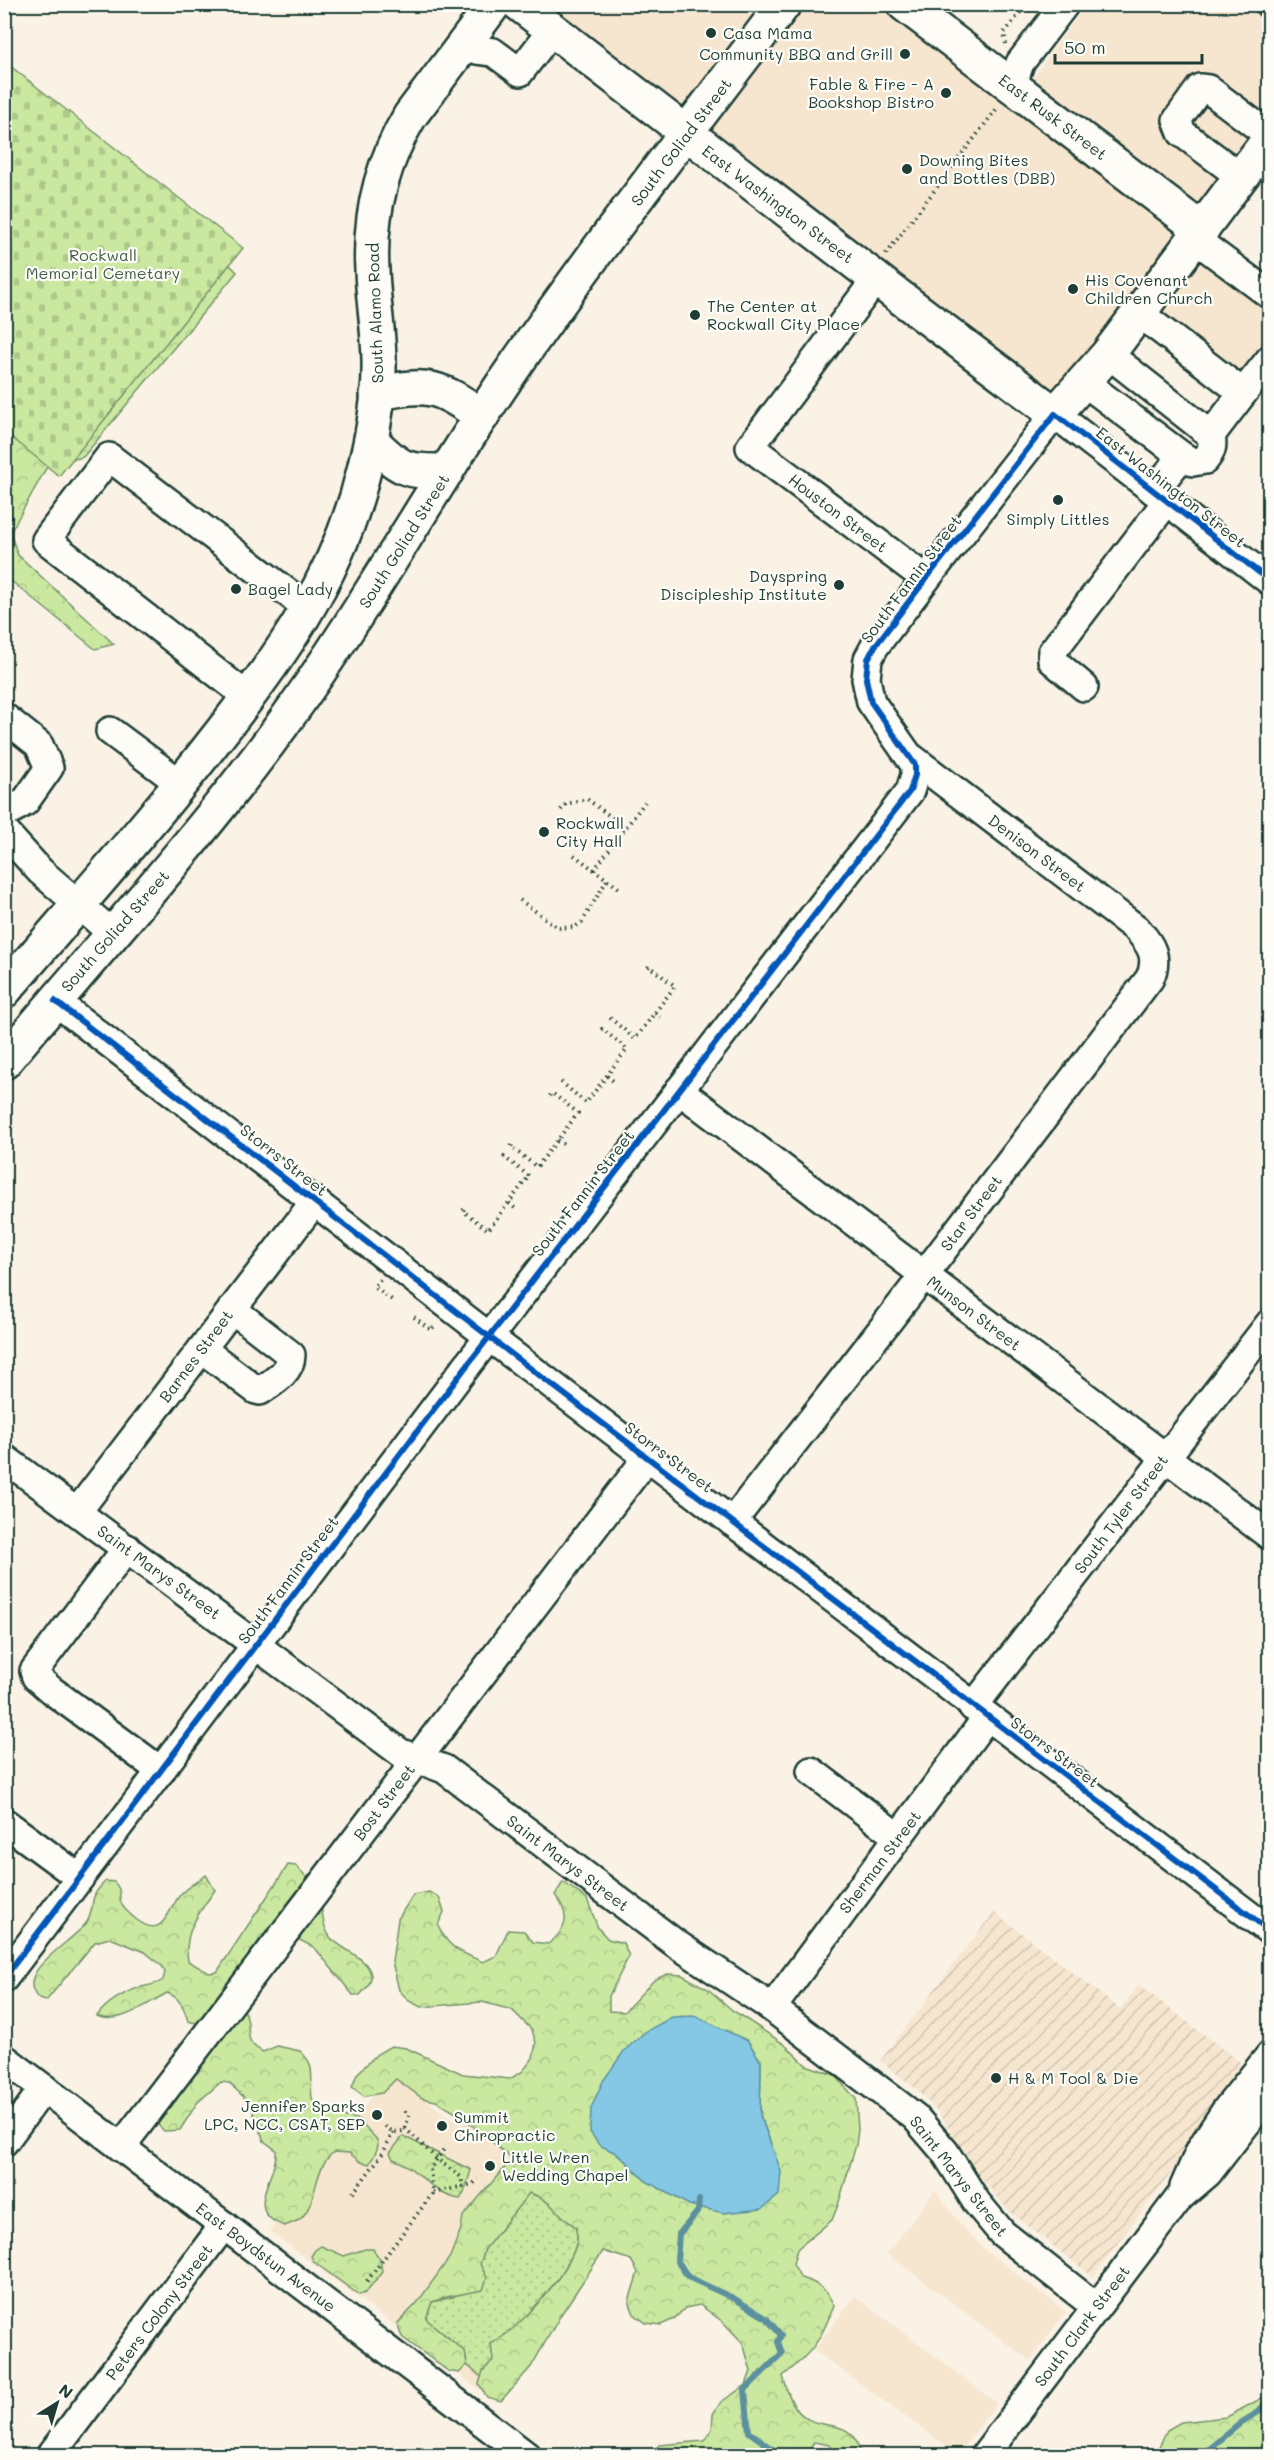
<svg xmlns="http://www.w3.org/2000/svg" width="1274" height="2460" font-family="Mali,sans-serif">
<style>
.built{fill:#f6e6cf}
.industrial{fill:url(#industrial-furrows)}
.grass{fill:url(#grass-dots);stroke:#74926a;stroke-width:1.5}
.forest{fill:url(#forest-crowns);stroke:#74926a;stroke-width:1.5;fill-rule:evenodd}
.cemetery{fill:url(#cemetery-stones);stroke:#74926a;stroke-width:1.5}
.water{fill:#84c8e5;stroke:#5c909e;stroke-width:1.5}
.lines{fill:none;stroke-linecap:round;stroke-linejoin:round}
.stream{stroke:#5c909e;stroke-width:6}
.minor-casing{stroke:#1f3d34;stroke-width:32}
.major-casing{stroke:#1f3d34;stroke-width:38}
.path{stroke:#1f3d34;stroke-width:4;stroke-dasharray:1.5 4.5;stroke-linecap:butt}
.minor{stroke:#fdfcf7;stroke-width:27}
.major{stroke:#fdfcf7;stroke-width:33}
.cycleway-casing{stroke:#fdfcf7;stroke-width:10}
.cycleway{stroke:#0057b8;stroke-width:6}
.poi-dot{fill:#1f3d34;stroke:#fdfcf7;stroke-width:2}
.labels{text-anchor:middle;stroke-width:4.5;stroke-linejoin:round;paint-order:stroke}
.poi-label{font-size:16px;fill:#1f3d34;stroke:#fdfcf7;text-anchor:start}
.street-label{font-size:16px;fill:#1f3d34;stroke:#fdfcf7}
.park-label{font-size:16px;fill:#415f4a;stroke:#fdfcf7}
</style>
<defs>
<pattern id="industrial-furrows" width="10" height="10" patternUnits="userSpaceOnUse" patternTransform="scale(1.5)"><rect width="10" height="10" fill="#f6e6cf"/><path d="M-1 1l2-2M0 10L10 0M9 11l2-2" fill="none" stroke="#d2c6b2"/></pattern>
<pattern id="grass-dots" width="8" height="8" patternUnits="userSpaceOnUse" patternTransform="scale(1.5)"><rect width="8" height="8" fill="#cae8a0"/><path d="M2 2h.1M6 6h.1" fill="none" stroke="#adc88a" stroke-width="1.8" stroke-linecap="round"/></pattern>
<pattern id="forest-crowns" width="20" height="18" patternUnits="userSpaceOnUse" patternTransform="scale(1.5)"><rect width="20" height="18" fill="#cae8a0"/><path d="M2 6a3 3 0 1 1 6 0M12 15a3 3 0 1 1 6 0" fill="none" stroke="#adc88a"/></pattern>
<pattern id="cemetery-stones" width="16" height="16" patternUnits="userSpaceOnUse" patternTransform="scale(1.5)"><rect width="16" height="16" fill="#cae8a0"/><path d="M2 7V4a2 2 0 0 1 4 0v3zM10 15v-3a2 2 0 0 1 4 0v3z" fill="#adc88a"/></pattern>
</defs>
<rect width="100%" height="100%" fill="#faf2e5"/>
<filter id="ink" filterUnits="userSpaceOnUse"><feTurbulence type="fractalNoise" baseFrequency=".0167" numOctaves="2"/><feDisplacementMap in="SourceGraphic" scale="12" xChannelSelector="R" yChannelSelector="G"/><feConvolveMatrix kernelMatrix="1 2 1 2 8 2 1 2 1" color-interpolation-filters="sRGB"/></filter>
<g filter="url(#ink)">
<g class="built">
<polygon points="542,5 878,5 1013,105 1086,5 1255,5 1269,15 1269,122 1181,241 1269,309 1269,348 1232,395 1123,310 1054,399"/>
<polygon points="390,2073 461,2126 482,2100 627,2208 485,2394 270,2231"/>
<polygon points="935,2190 956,2219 984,2249 1066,2312 1030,2361 887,2254"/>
<polygon points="855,2296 997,2403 958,2455 814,2350"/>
</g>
<polygon class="industrial" points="994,1912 1120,2009 1139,1985 1249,2069 1093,2277 1010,2212 976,2172 938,2112 915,2088 880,2061"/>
<path class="grass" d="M529 2193C553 2200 557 2215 576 2227 576 2232 578 2237 577 2241 570 2273 519 2329 491 2344L493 2360 481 2377 467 2365 465 2352 426 2319 432 2302 453 2297 487 2278 480 2264 485 2249Z"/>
<g class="forest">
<polygon points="211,246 237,272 83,457 48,465 10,533 18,555 114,644 95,649 5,576 4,394"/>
<path d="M288 1865 296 1866C306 1876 316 1886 320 1900 323 1913 322 1926 330 1937 340 1949 368 1957 371 1975 372 1984 365 1989 360 1995H353L315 1948 281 1930 234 1990C238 1998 245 2008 247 2018 251 2034 243 2041 263 2052L277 2046 300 2051C303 2054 307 2058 309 2062 318 2082 300 2101 327 2113 334 2116 350 2116 360 2120 373 2142 388 2135 369 2164L361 2162 349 2153 334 2152C312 2168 319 2204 299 2220 295 2222 289 2224 285 2226 240 2212 279 2175 276 2150L264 2141 250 2103 229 2083 221 2082 197 2103 180 2130 164 2131 159 2126 157 2119 191 2079 209 2026 188 2021C184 2008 180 1997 167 1993 148 2003 118 2026 97 2016 107 2002 125 1992 141 1987 149 1985 156 1985 163 1980L165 1972 162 1966 145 1952 110 1938 95 1942 46 2001 39 1999C11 1972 74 1942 87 1922 97 1904 86 1899 106 1881L114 1882C123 1891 118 1894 121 1903 123 1909 132 1916 137 1920 164 1940 167 1911 180 1895 186 1887 198 1881 206 1875L215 1890C199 1913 183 1931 188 1961L209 1973 217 1972Z"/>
<path d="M563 1882 587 1899 598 1928 608 1939 623 1943 629 1956 609 1996V2011L624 2012 654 1980 667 1974 682 1975 708 1989 732 2010 784 2044 806 2065 835 2075 856 2099 858 2130 856 2145 838 2205 832 2220 797 2249 793 2264 801 2278C820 2284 826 2288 834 2306 820 2341 813 2352 783 2376 786 2386 789 2399 795 2407 817 2439 851 2409 861 2455H837L829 2445 814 2442 807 2455H650L659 2445 704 2441 712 2429 713 2414 721 2402 746 2385 751 2371 743 2343 723 2322 700 2305 685 2308 674 2319 661 2325 646 2323 634 2314 629 2301 638 2272 631 2260 603 2251 562 2313 531 2367 501 2401 487 2397 479 2384 483 2371 493 2360 491 2344C519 2329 570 2273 577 2241 578 2237 576 2232 576 2227 557 2215 553 2200 529 2193L485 2249 480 2264 487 2278 483 2290 446 2297 432 2302 426 2319 465 2352 467 2365 459 2373 448 2371 402 2337 397 2324 417 2303 450 2257 461 2229 463 2216 512 2159 461 2116 436 2101 422 2098 396 2079 382 2093 364 2096 352 2087 357 2074 377 2054 391 2046 406 2048 463 2074 510 2079 523 2071 533 2058 536 2043 532 2030 512 2010 482 2002 421 2007 409 2001 399 1990 392 1962 398 1919 413 1895 429 1892 439 1897 444 1912 438 1925C448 1949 461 1952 483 1962L496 1956 508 1930 524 1931 533 1942 548 1944C569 1929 570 1914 555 1895ZM694 2016 748 2041 761 2062 760 2115 772 2146 646 2181 618 2154Z"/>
<path d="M403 2136 471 2170 464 2193 460 2199C431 2195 419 2167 393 2159L390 2153Z"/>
<polygon points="321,2246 344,2256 365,2249 373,2249 380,2259 382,2272 365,2293 359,2295 314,2262 311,2256 315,2250"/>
<polygon points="1269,2394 1269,2455 1155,2455 1167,2430 1181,2422 1227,2417"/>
</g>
<polygon class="cemetery" points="5,62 243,248 59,476 5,432"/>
<polygon class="water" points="695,2016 748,2041 761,2062 760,2115 781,2171 779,2195 762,2209 724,2213 689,2205 646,2181 618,2154 599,2145 590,2132 591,2108 603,2081 624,2051 645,2032 672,2017"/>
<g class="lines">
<g class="stream">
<polyline points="4,511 10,517"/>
<polyline points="699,2200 698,2211 679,2234 677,2260 688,2277 735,2299 766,2318 781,2335 778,2342 782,2353 745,2390 749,2432 783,2456"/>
<polyline points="1201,2456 1242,2422 1257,2413 1270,2398"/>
</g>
<g class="minor-casing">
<g id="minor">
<polyline points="1269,4 1270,5"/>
<polyline points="466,42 477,50 493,52 520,72 552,30"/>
<polyline points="1012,87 1020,63 1065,4"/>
<polyline points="1241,177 1182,133 1177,120 1200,88 1208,89 1270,136"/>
<polyline points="1195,239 1270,295"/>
<polyline points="876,279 750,447 926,579"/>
<polyline points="1139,313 1243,393 1270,359"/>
<polyline points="1108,354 1211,435"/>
<polyline points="1084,382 1182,456"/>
<path d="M1154 491 1182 456 1193 462 1205 460C1212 451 1213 446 1211 435L1243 393"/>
<polyline points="1084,687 1052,660 1052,652 1167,501"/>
<polyline points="248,697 46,540 109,457 309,609"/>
<polyline points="4,717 39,745 49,768 25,802 4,814"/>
<polyline points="110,731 181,784"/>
<polyline points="4,831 40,871 113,934"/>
<polyline points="55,1001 501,1346 1270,1931"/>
<polyline points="679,1090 1270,1536"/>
<path d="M202 1349 256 1390 260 1391C273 1382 291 1372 291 1355L232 1309"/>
<polyline points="4,1458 401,1753 444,1769 675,1943 772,2008 915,2117 945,2152 977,2203 1002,2233 1096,2307"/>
<polyline points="77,1512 315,1201"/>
<path d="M732 1522 924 1275 1150 978C1159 957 1151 945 1137 929L912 758"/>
<polyline points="127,1548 34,1671 36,1677 51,1690 161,1771"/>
<polyline points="973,1707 1270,1323"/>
<polyline points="811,1771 898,1837"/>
<polyline points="4,1822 80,1878"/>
<polyline points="4,1978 462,1372 910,791 915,775 915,765 871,702 866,679 868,659 875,646 926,579 1055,414 1270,581"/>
<polyline points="772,2008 987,1717"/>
<polyline points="4,2058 527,2456"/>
<polyline points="4,2142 44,2088"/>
<polyline points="121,2147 647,1458"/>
<polyline points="1184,2187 1201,2148 1226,2110 1270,2055"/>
<polyline points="50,2456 224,2225"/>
<polyline points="984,2456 1180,2197 1208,2173 1270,2093"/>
</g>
</g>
<g class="major-casing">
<g id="major">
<polyline points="519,4 892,291 1055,414 1108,354 1270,138"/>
<polyline points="904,4 1202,230"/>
<path d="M377 394C429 382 438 386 482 416"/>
<path d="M371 440C401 470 405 472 447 471"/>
<path d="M4 991C74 909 146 829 212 744 279 659 339 577 364 470 372 438 379 403 379 370 380 337 373 304 372 270 369 216 382 163 410 116L494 4"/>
<path d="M4 1062C97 950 196 843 282 725 364 612 430 491 508 376 595 249 691 127 784 4"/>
</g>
</g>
<g class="path">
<polyline points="1006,44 1004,33 1027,4"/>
<polyline points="886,254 998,107"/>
<polyline points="561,810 566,804 587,799 626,828"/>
<polyline points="574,855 620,889"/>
<polyline points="594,870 645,802"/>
<polyline points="520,900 558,928 575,927 582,922 607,880"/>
<polyline points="655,1013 660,1017"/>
<polyline points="610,1018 635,1039 675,986 649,966 647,969"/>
<polyline points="607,1076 616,1083"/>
<polyline points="561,1082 586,1103 627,1049 602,1029 599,1033"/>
<polyline points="557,1140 566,1146"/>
<polyline points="512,1145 511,1147 537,1167 578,1113 552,1093 550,1096"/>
<polyline points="509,1203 517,1210"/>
<polyline points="464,1209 463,1211 488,1230 529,1176 504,1157 502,1160"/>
<polyline points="380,1279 374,1287 392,1300"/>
<polyline points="414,1317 431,1330 436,1324"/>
<polyline points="385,2126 393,2132 404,2131 409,2116 405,2111"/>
<polyline points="405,2128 437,2159 461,2177 463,2187"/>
<polyline points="353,2193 383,2153 393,2132"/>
<polyline points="433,2193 473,2184 478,2179"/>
<polyline points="367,2281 433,2193 430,2169 446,2146"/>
</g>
<use href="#minor" class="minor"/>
<use href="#major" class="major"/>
<g class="cycleway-casing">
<g id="cycleway">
<polyline points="55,1001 501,1346 1270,1931"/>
<polyline points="4,1978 462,1372 910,791 915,775 915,765 871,702 866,679 868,659 875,646 926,579 1055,414 1270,581"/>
</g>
</g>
<use href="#cycleway" class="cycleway"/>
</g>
</g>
<g class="poi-dot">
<circle cx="711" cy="33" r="6"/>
<circle cx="905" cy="54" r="6"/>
<circle cx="946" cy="93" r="6"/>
<circle cx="907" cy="169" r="6"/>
<circle cx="1073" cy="289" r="6"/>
<circle cx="695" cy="315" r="6"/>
<circle cx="1058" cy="500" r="6"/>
<circle cx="839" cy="585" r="6"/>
<circle cx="236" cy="589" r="6"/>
<circle cx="544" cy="832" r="6"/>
<circle cx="996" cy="2078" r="6"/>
<circle cx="377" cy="2115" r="6"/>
<circle cx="442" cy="2126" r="6"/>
<circle cx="490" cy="2166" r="6"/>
</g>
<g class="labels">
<g class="poi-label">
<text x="723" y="39">Casa Mama</text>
<text x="893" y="60" text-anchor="end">Community BBQ and Grill</text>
<text x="934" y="90" text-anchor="end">Fable &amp; Fire - A<tspan x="934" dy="18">Bookshop Bistro</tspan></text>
<text x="919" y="166">Downing Bites<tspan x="919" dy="18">and Bottles (DBB)</tspan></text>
<text x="1085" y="286">His Covenant<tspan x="1085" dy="18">Children Church</tspan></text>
<text x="707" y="312">The Center at<tspan x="707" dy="18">Rockwall City Place</tspan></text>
<text x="1058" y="525" text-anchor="middle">Simply Littles</text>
<text x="827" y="582" text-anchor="end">Dayspring<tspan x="827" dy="18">Discipleship Institute</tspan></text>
<text x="248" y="595">Bagel Lady</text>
<text x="556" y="829">Rockwall<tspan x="556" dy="18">City Hall</tspan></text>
<text x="1008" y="2084">H &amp; M Tool &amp; Die</text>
<text x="365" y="2112" text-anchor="end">Jennifer Sparks<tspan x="365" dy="18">LPC, NCC, CSAT, SEP</tspan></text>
<text x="454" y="2123">Summit<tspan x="454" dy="18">Chiropractic</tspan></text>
<text x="502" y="2163">Little Wren<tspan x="502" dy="18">Wedding Chapel</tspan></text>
</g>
<g class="street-label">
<text transform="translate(1053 117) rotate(37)" y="6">East Rusk Street</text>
<text transform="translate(681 142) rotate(-53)" y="6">South Goliad Street</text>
<text transform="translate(778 204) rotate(37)" y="6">East Washington Street</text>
<text transform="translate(375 313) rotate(-92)" y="6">South Alamo Road</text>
<text transform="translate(1171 487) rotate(38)" y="6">East Washington Street</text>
<text transform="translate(838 513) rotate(37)" y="6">Houston Street</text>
<text transform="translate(404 541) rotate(-58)" y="6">South Goliad Street</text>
<text transform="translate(911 579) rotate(-53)" y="6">South Fannin Street</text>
<text transform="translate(1037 853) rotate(37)" y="6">Denison Street</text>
<text transform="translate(115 931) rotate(-49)" y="6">South Goliad Street</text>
<text transform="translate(284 1160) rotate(38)" y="6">Storrs Street</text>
<text transform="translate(583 1193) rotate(-52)" y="6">South Fannin Street</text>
<text transform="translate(971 1213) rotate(-53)" y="6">Star Street</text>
<text transform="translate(974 1313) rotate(37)" y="6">Munson Street</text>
<text transform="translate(196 1356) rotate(-53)" y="6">Barnes Street</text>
<text transform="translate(669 1457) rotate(37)" y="6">Storrs Street</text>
<text transform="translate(1121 1514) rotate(-53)" y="6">South Tyler Street</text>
<text transform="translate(159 1572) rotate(36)" y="6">Saint Marys Street</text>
<text transform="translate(288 1580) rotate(-53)" y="6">South Fannin Street</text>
<text transform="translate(1055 1752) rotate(37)" y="6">Storrs Street</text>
<text transform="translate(384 1802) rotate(-53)" y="6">Bost Street</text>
<text transform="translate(880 1862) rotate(-53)" y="6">Sherman Street</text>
<text transform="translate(568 1863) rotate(37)" y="6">Saint Marys Street</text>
<text transform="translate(959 2176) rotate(52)" y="6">Saint Marys Street</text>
<text transform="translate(266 2257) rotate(37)" y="6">East Boydstun Avenue</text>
<text transform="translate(159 2312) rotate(-53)" y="6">Peters Colony Street</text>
<text transform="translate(1082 2326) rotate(-53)" y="6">South Clark Street</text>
</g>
<g class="park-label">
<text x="103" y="261">Rockwall<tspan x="103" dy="18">Memorial Cemetary</tspan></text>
</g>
</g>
<rect width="1274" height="2460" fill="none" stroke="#fdfcf7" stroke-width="24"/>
<rect x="12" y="12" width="1250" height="2436" fill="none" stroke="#1f3d34" stroke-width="2" filter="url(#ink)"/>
<g transform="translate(57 2403) rotate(37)" stroke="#fdfcf7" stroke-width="4.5" paint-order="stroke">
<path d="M0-4.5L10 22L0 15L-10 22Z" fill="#1f3d34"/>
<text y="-9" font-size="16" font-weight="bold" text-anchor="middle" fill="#1f3d34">N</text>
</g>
<path d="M1055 54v9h147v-9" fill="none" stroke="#1f3d34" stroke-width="3"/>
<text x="1064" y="54" font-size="18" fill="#1f3d34" stroke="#fdfcf7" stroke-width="4.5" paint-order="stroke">50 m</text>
</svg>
